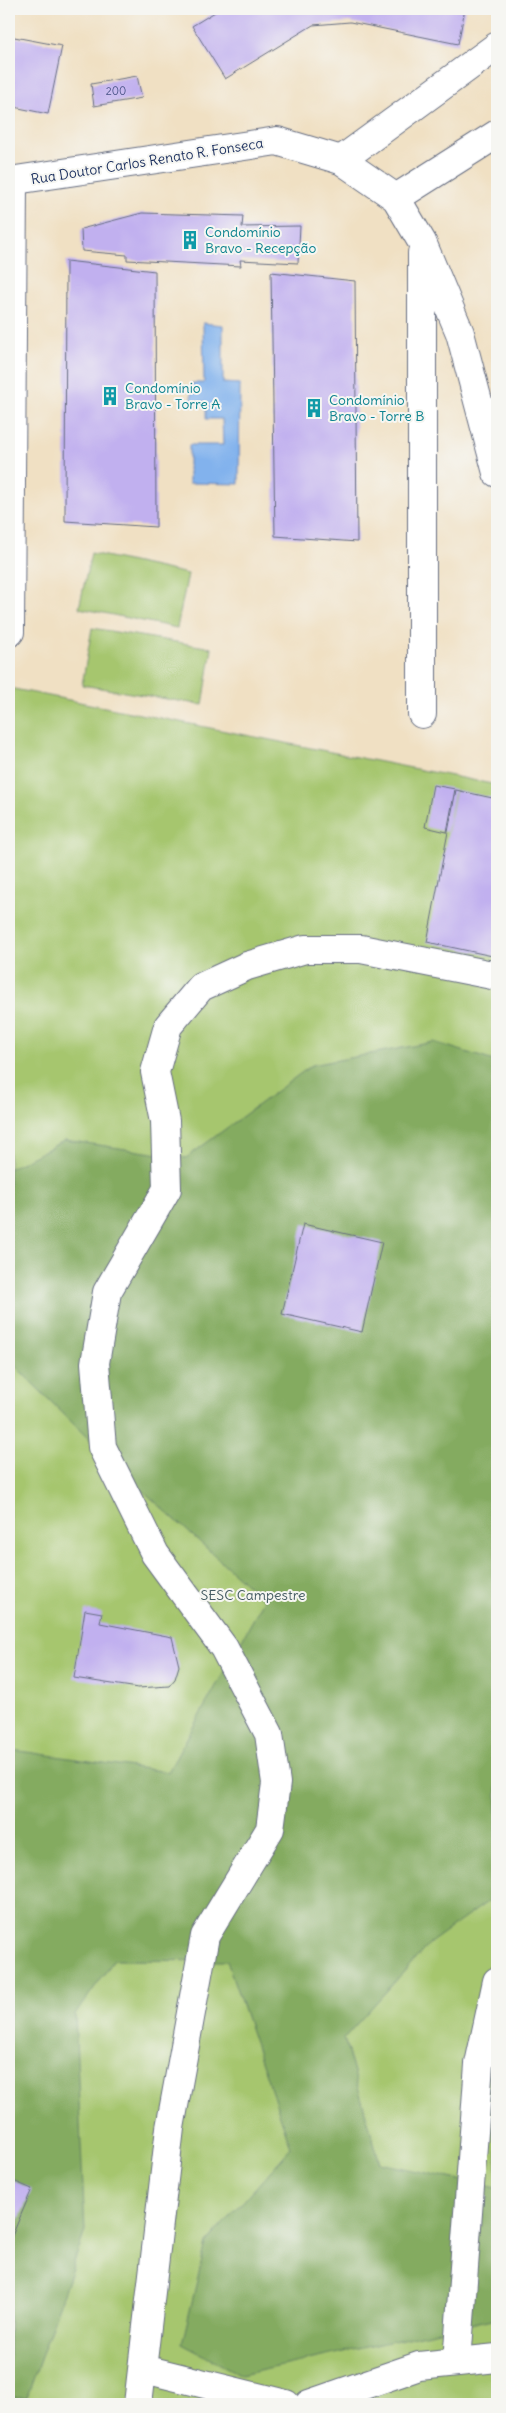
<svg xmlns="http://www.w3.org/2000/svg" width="506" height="2413" font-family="Delius,sans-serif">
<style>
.green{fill:#a6c66e;stroke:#607a66}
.forest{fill:#84ab61;stroke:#506d60}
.water{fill:#82b2ed;stroke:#4e70a6}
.building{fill:#c1b0ef}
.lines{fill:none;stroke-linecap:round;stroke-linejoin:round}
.minor-casing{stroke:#666d81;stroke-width:30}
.minor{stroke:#fff;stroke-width:28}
.labels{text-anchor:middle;stroke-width:4;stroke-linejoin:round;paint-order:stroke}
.number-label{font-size:11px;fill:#444f82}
.street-label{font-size:14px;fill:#1b2f5e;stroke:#f6f6f2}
.culture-label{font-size:14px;fill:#0d838f;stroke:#f6f6f2;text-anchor:start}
.park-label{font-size:14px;fill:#455c63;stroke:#f6f6f2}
</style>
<rect width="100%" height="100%" fill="#f6f6f2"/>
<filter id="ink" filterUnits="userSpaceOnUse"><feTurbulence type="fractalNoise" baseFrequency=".02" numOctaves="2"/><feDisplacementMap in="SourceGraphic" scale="10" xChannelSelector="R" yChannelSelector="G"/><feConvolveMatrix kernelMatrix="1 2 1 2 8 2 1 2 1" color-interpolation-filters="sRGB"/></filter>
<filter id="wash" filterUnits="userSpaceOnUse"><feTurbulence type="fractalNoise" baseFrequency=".0096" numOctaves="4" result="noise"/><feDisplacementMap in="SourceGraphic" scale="20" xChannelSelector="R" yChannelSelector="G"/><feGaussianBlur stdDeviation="1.12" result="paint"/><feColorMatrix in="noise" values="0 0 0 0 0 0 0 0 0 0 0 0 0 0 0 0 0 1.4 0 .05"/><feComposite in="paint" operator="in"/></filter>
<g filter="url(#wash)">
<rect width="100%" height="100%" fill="#f0e0c3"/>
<g class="green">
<polygon points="91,553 188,574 177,628 79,608"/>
<polygon points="92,628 212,648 203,705 82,685"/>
<polygon points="9,688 497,785 497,2404 9,2404"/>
</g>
<polygon class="forest" points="434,1042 497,1062 497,1895 430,1943 344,2038 380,2163 497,2188 497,2318 241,2375 182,2344 206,2243 291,2148 227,1961 114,1960 75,2015 85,2231 27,2397 9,2397 9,1743 12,1750 168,1772 264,1600 120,1470 9,1360 9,1169 65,1140 186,1158 312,1065"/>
<polygon class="water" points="203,323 223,325 223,383 240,384 239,484 189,483 189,445 223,445 222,419 206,419 206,402 191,401 192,383 204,383"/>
<g id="blocks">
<g class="building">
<polygon points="220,9 465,9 458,44 350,22 313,25 225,79 192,26"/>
<polygon points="9,36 62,46 48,114 9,106"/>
<polygon points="137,76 142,98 94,106 91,84"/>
<polygon points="142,213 243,216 242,227 300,226 298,263 240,260 241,266 127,260 127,255 82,251 81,229"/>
<polygon points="66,261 155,271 156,527 65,521"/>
<polygon points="271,272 355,281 357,542 275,536"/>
<polygon points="433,785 455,789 447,832 425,827"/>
<polygon points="456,790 497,799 497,957 427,942"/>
<polygon points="303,1224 382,1242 362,1332 282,1314"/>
<polygon points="85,1610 102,1613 100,1623 172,1637 179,1666 175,1679 169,1686 138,1688 74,1678"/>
<polygon points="9,2179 32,2189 9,2243"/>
</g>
</g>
</g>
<g filter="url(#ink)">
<use href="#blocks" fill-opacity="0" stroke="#666d81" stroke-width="1"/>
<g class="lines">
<g class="minor-casing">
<g id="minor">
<polyline points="341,160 497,46"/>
<polyline points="9,181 277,141 341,160 396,198 422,242 460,333 497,473"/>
<polyline points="396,198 497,134"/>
<polyline points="10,632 13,181"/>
<polyline points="422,714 422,253"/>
<polyline points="457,2362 479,2064 497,1981"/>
<polyline points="144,2369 286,2404"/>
<polyline points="138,2404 170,2128 205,1936 270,1829 276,1783 269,1734 224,1648 155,1554 102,1447 95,1363 107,1292 167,1189 165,1121 155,1072 168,1026 201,987 247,966 305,949 361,949 497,976"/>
<polyline points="309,2404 419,2366 497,2358"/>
</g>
</g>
<use href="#minor" class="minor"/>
</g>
</g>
<defs>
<g id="building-bare" transform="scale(1.5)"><path d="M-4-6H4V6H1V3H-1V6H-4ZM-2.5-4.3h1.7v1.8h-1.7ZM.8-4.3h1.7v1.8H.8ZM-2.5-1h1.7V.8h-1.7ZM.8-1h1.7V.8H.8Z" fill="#0f9aa8" stroke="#f6f6f2" stroke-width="2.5" paint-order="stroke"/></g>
</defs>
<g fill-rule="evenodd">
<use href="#building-bare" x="190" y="240"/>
<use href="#building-bare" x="110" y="396"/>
<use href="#building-bare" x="314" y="408"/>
</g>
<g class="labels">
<g class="number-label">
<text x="116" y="95">200</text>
</g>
<g class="street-label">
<text transform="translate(147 161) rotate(-9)" y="5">Rua Doutor Carlos Renato R. Fonseca</text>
</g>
<g class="culture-label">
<text x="205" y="237">Condomínio<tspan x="205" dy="16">Bravo - Recepção</tspan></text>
<text x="125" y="393">Condomínio<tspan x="125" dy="16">Bravo - Torre A</tspan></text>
<text x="329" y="405">Condomínio<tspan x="329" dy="16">Bravo - Torre B</tspan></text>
</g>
<g class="park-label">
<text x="253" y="1600">SESC Campestre</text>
</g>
</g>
<rect width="506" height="2413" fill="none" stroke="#f6f6f2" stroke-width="30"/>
</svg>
